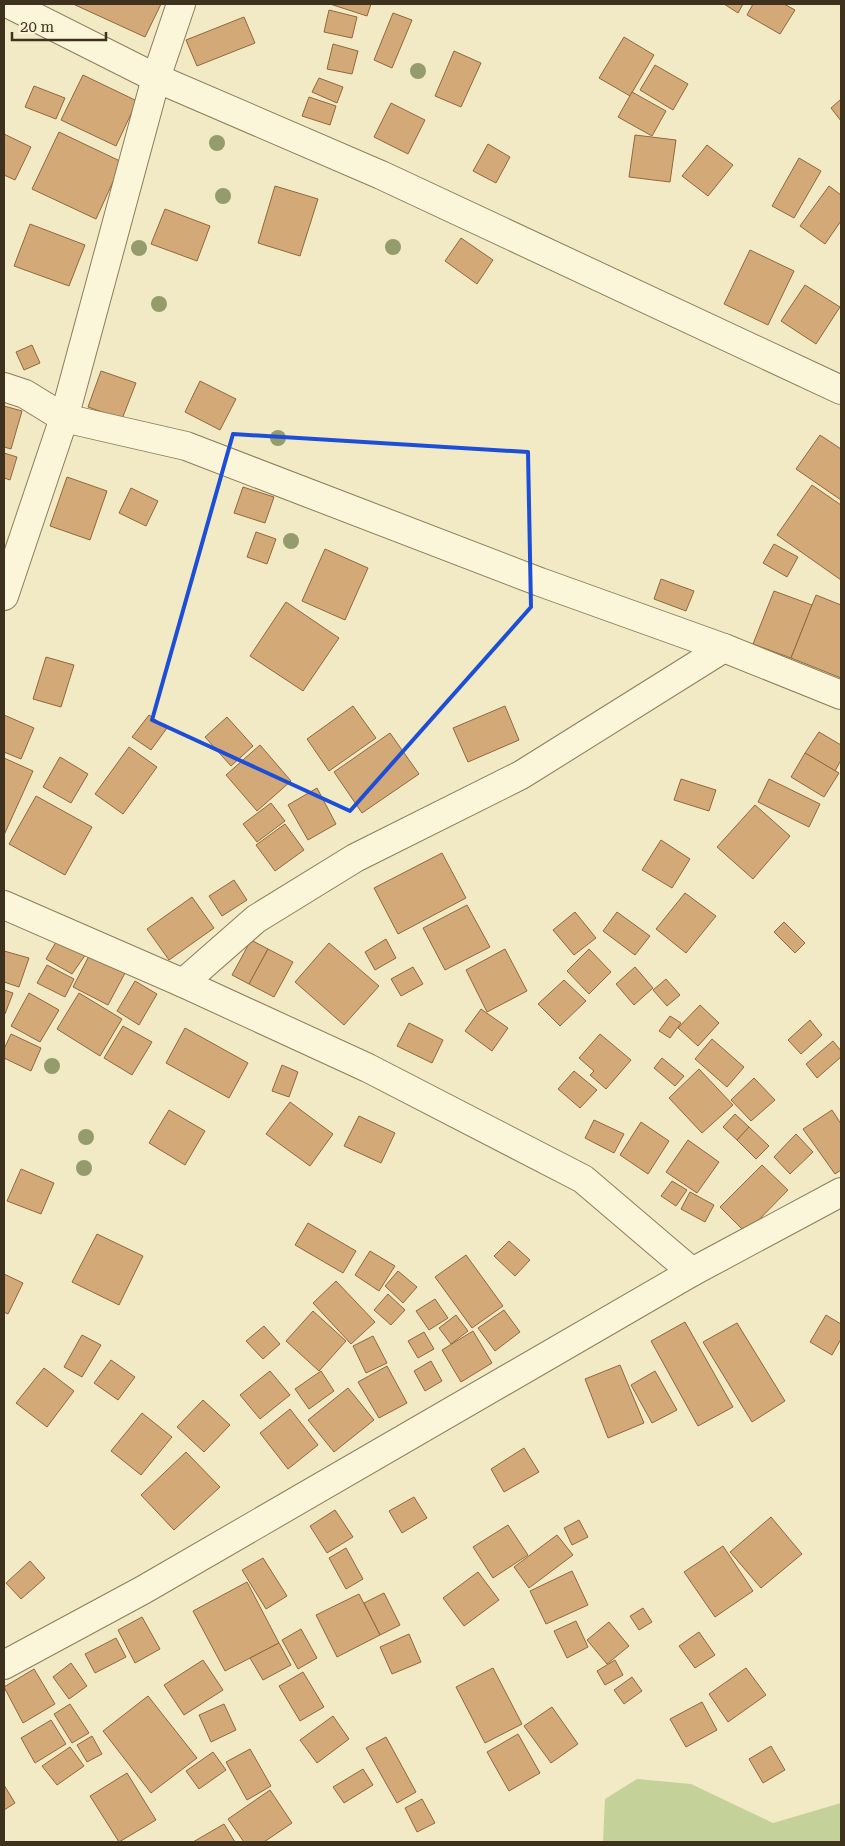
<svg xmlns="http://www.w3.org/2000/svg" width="845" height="1846" font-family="'Roboto Serif',serif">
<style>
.green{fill:#c4d198}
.building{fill:#d3a978;stroke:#90683d}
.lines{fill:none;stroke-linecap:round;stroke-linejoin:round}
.minor-casing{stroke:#8f7c59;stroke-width:30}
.minor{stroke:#fbf5da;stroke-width:28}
.tree{fill:#949c6c}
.marked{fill:none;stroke:#1d4ed8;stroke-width:4;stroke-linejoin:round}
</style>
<rect width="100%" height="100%" fill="#f2eac5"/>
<polygon class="green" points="637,1779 691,1784 773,1823 841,1803 841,1842 603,1842 605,1799"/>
<g class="building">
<polygon points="73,4 161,4 145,37"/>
<polygon points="330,4 371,4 367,16"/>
<polygon points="724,4 743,4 738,13"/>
<polygon points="753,4 784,4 795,10 780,34 747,15"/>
<polygon points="329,10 357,17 352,38 324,32"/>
<polygon points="393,13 412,20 392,68 374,60"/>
<polygon points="244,17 255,43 197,66 186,40"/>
<polygon points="624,37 654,55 630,96 599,78"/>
<polygon points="333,44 358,51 352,74 327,69"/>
<polygon points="454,51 481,63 461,107 435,96"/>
<polygon points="655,65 688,84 673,110 640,90"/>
<polygon points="83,75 137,101 116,146 61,120"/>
<polygon points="319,78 343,87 337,103 312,92"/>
<polygon points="34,86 65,98 56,119 25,107"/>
<polygon points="632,92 666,111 652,136 618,117"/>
<polygon points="309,97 336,106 330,125 302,116"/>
<polygon points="841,99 841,121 831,108"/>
<polygon points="391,103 425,120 408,154 374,137"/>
<polygon points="59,132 122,162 96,219 32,189"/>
<polygon points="4,134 31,147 15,180 4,175"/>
<polygon points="635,135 676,140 670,182 629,177"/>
<polygon points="488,144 510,157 496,183 473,171"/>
<polygon points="707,145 733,165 708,196 682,176"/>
<polygon points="799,158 821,171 794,218 772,206"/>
<polygon points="275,186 318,199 300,256 258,243"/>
<polygon points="829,186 841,195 841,221 825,244 800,226"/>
<polygon points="165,209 210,226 197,261 151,244"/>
<polygon points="30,224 85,245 69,286 14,266"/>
<polygon points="461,238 493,260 477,284 445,261"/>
<polygon points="750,250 794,271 768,325 724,304"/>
<polygon points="805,285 840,307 816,344 781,321"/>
<polygon points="32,345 40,363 24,370 16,352"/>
<polygon points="101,371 136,383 122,419 88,407"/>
<polygon points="200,381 236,399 220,430 185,412"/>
<polygon points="4,406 22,411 11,449 4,447"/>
<polygon points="820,435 841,449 841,500 796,469"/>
<polygon points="4,453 17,457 10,480 4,478"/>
<polygon points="67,477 107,491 90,540 50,526"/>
<polygon points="812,485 841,505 841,580 777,535"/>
<polygon points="243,487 274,497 265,523 234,513"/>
<polygon points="131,488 158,501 146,526 119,513"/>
<polygon points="256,532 276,539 267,564 247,557"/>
<polygon points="774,544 798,557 787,577 763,563"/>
<polygon points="325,549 368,568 345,620 302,601"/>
<polygon points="661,579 694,591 686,611 654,599"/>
<polygon points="774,591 812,605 791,658 753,644"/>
<polygon points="816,595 841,605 841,678 791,658"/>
<polygon points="286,602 339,638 303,691 250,656"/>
<polygon points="46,657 74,665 61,707 33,699"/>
<polygon points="353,706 376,738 329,771 307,739"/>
<polygon points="505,706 519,740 468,762 453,728"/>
<polygon points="4,715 34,728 21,759 4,752"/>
<polygon points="149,715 167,728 151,750 132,737"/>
<polygon points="227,717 253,746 231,766 205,737"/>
<polygon points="819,732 841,745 841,760 835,771 805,753"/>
<polygon points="390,733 419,774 362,813 334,772"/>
<polygon points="260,745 291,781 257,811 226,775"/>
<polygon points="129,747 157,767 123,814 95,794"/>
<polygon points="805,753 839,773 824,797 791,777"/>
<polygon points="60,757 88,774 71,803 43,787"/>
<polygon points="4,758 33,771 4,835"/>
<polygon points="681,779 716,790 709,811 674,800"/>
<polygon points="769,779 820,804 809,827 758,802"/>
<polygon points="317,788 336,824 308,840 288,805"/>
<polygon points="36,796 92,827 65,875 9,844"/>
<polygon points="271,803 285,821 257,842 243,824"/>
<polygon points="755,805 790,836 753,879 717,847"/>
<polygon points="285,824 304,850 275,871 256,845"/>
<polygon points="661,840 690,859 672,888 642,870"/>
<polygon points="442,853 466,898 398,934 374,888"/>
<polygon points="234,880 247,900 222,916 209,896"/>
<polygon points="685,893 716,916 686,953 656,929"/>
<polygon points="192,897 214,928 169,960 147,929"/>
<polygon points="467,905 490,947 445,970 423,928"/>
<polygon points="575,912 596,938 574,955 553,930"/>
<polygon points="617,912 650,936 635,955 603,931"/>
<polygon points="784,922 805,943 795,953 774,932"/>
<polygon points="59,937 86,954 72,974 46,959"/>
<polygon points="386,939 396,958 375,970 365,952"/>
<polygon points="251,940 268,949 249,984 232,975"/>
<polygon points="329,943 379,986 344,1025 295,982"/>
<polygon points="268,949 293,962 274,997 249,984"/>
<polygon points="505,949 527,991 487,1012 466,970"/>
<polygon points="589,949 611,972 589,994 567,971"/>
<polygon points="4,951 29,958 19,987 4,982"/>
<polygon points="90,954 125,973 108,1005 73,987"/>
<polygon points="47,965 74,979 65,997 37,983"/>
<polygon points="413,967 423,984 401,996 391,979"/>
<polygon points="635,967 653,988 634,1005 616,984"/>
<polygon points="666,979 680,995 667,1006 653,990"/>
<polygon points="564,980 586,1001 560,1026 538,1004"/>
<polygon points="135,981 157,994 139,1025 117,1011"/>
<polygon points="4,990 13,993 5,1014 4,1014"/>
<polygon points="29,993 59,1010 40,1042 11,1026"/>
<polygon points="79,993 122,1019 100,1056 57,1029"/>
<polygon points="700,1005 719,1023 698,1046 678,1028"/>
<polygon points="481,1009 508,1028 492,1051 465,1031"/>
<polygon points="670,1016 681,1023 670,1038 659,1031"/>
<polygon points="810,1020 822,1035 801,1054 788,1040"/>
<polygon points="409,1023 443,1040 432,1063 397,1046"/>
<polygon points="123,1026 152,1042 132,1075 104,1058"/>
<polygon points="185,1028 248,1063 229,1098 166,1063"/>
<polygon points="11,1034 41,1048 31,1071 4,1058 4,1049"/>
<polygon points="600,1034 631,1060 606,1089 590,1075 594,1071 579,1058"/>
<polygon points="712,1039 744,1067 727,1087 695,1059"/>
<polygon points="833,1041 841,1051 841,1057 817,1078 806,1064"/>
<polygon points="662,1058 684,1076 675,1086 654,1068"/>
<polygon points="282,1065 298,1072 289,1097 272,1091"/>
<polygon points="699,1069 733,1105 702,1133 669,1098"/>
<polygon points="574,1071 597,1090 580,1108 558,1089"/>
<polygon points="754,1078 775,1100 751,1121 731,1100"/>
<polygon points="290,1102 333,1134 310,1166 266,1134"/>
<polygon points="169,1110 205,1131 185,1165 149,1143"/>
<polygon points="832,1110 841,1124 841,1170 835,1174 803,1129"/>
<polygon points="735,1114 749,1127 737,1140 723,1127"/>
<polygon points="359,1116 395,1133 381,1163 344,1146"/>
<polygon points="594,1120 624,1134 614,1153 585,1138"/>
<polygon points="641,1122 669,1141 648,1174 620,1155"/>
<polygon points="749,1127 769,1146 756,1159 737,1140"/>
<polygon points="796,1134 813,1152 790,1174 774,1157"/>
<polygon points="688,1140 719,1162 697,1193 666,1172"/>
<polygon points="762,1165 788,1190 746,1233 720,1207"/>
<polygon points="21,1169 54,1183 41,1214 7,1201"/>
<polygon points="672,1181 687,1190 676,1206 661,1196"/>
<polygon points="690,1192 714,1205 705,1222 681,1209"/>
<polygon points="308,1223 356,1251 343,1273 295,1245"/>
<polygon points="97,1234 143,1256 119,1305 72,1282"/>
<polygon points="509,1241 530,1260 515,1276 494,1256"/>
<polygon points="370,1251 395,1266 379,1291 355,1275"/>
<polygon points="466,1255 503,1306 472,1328 435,1277"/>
<polygon points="398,1271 417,1287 403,1303 385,1286"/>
<polygon points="4,1274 23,1283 8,1314 4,1312"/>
<polygon points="336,1281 375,1322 351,1344 313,1303"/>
<polygon points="388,1294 405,1310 391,1325 374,1310"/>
<polygon points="435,1299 448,1318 429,1330 416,1311"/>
<polygon points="504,1310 520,1332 495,1351 478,1328"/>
<polygon points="313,1311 346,1341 319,1371 286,1341"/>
<polygon points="456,1315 468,1331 451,1344 439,1328"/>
<polygon points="826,1315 841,1324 841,1339 832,1355 810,1342"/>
<polygon points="685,1322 733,1407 698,1426 651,1341"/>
<polygon points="737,1323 785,1401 752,1422 703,1342"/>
<polygon points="264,1326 280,1344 263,1359 246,1341"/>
<polygon points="473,1331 492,1363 461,1382 442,1350"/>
<polygon points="424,1332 434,1349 418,1358 408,1341"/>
<polygon points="82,1335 101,1345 82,1377 64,1367"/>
<polygon points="373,1336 387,1363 366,1373 353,1346"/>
<polygon points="111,1360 135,1377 118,1400 94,1383"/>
<polygon points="431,1361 442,1381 425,1391 414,1371"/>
<polygon points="620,1365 644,1423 608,1438 585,1379"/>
<polygon points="387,1366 407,1403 379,1418 358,1382"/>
<polygon points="44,1368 74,1391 47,1427 16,1403"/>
<polygon points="270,1371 290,1395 260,1419 240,1395"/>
<polygon points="321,1371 334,1391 309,1409 295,1389"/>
<polygon points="655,1371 677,1410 652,1423 631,1385"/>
<polygon points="348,1388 374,1420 334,1452 308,1420"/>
<polygon points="203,1400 230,1425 204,1452 177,1427"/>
<polygon points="290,1409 318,1445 288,1469 260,1433"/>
<polygon points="142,1413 172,1437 141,1475 111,1451"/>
<polygon points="524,1448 539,1472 504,1492 491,1469"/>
<polygon points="186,1452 220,1487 174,1530 141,1495"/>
<polygon points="414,1497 427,1518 402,1533 389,1511"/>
<polygon points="335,1510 353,1537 327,1553 310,1526"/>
<polygon points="771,1517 802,1554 761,1588 730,1552"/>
<polygon points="579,1520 588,1537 572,1545 564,1528"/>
<polygon points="508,1525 528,1555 493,1578 473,1547"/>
<polygon points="557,1535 573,1555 529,1588 514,1567"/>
<polygon points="723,1546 753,1591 715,1617 684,1572"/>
<polygon points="346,1548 363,1579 346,1589 329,1558"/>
<polygon points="263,1558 287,1596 266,1609 242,1570"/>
<polygon points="30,1561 45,1578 21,1599 6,1583"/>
<polygon points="572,1571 588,1605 546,1624 530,1591"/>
<polygon points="478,1572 499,1600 464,1626 443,1598"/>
<polygon points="247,1582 279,1643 225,1671 193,1611"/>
<polygon points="384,1593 400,1625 380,1635 364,1603"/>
<polygon points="359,1594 380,1635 337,1657 316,1615"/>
<polygon points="643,1608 652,1622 639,1630 630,1616"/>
<polygon points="142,1617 160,1649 135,1663 118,1630"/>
<polygon points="576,1621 588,1647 567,1658 554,1631"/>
<polygon points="609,1622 629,1646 607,1664 587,1640"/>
<polygon points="301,1629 317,1658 298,1669 282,1640"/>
<polygon points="699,1632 715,1655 695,1668 679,1646"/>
<polygon points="409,1634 421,1662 392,1674 380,1647"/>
<polygon points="116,1638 126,1657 95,1673 85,1654"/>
<polygon points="279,1643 291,1665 263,1680 250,1658"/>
<polygon points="203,1660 223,1690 184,1715 164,1685"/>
<polygon points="615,1660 623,1675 605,1685 597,1671"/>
<polygon points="71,1663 87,1686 69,1699 53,1677"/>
<polygon points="493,1668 522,1724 485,1743 456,1687"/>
<polygon points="746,1668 766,1695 728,1722 709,1694"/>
<polygon points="34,1669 55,1704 23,1723 4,1687"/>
<polygon points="303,1672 324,1707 300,1721 279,1686"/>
<polygon points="632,1677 642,1691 624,1704 614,1690"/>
<polygon points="148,1696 197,1758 151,1793 103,1731"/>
<polygon points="702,1702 717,1730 686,1747 670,1719"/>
<polygon points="70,1704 89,1733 72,1743 54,1714"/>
<polygon points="224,1704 236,1730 211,1742 199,1715"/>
<polygon points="552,1707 578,1744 551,1763 524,1726"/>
<polygon points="333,1716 349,1739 317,1763 300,1740"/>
<polygon points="51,1720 66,1744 35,1763 21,1738"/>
<polygon points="518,1734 540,1773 509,1791 487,1752"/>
<polygon points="92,1736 102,1754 87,1762 77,1745"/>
<polygon points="386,1737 416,1792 397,1803 366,1748"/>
<polygon points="771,1746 785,1770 763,1783 749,1759"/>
<polygon points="70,1747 84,1766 57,1785 42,1766"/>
<polygon points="250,1749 271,1786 247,1800 226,1762"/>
<polygon points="213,1752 226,1770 199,1789 186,1771"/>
<polygon points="363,1769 373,1785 344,1803 333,1787"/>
<polygon points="127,1773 156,1820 119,1842 90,1796"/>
<polygon points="4,1785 15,1803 4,1810"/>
<polygon points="270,1790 292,1823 264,1842 244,1842 228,1819"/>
<polygon points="422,1799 435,1823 417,1832 405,1808"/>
<polygon points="224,1824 235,1842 193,1842"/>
</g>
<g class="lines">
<g class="minor-casing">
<g id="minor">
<polyline points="9,4 156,78 381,175 841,390"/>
<polyline points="4,387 25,394 64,418 186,446 540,582 724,648 841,695"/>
<polyline points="4,596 64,418 156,78 181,4"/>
<polyline points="4,905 183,983 368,1068 583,1179 692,1272"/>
<polyline points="183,983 256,919 355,858 521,775 724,648"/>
<polyline points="4,1665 143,1590 692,1272 841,1192"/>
</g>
</g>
<use href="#minor" class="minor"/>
</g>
<g class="tree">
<circle cx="418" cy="71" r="8"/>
<circle cx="217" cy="143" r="8"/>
<circle cx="223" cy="196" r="8"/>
<circle cx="393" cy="247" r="8"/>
<circle cx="139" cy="248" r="8"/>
<circle cx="159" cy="304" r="8"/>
<circle cx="278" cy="438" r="8"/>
<circle cx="291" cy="541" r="8"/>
<circle cx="52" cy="1066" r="8"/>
<circle cx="86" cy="1137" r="8"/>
<circle cx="84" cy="1168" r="8"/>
</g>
<path class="marked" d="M233 434 528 452 531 607 350 811 152 720Z"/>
<rect width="845" height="1846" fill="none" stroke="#3e311e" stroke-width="10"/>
<path d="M12 32v8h94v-8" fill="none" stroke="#3e311e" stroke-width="2.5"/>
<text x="20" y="32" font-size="15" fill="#3e311e" stroke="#f8f3d6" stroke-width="4" paint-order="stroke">20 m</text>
</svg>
